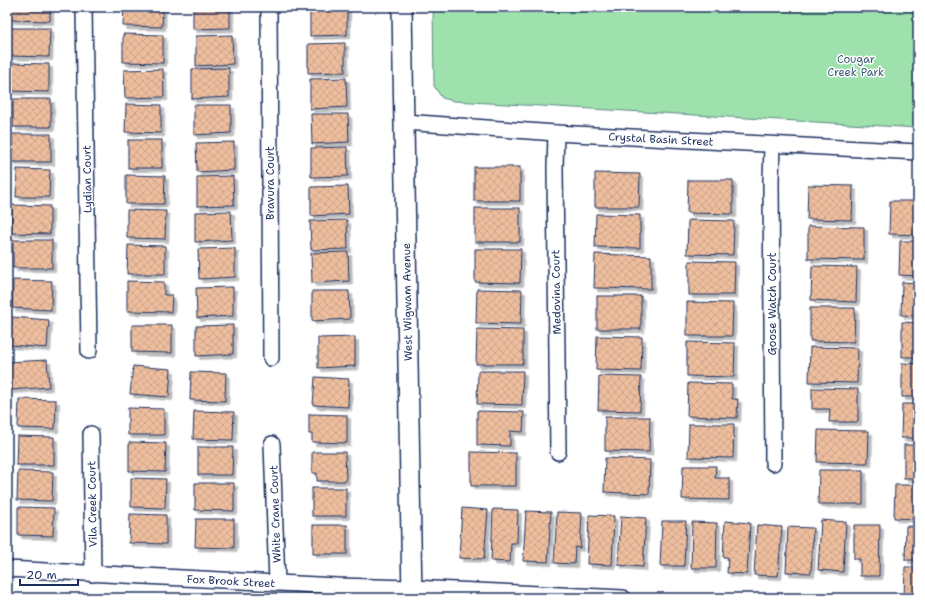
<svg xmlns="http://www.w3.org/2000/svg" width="925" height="605" font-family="'Shantell Sans',sans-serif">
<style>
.green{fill:#9ee1ac;stroke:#5c8885}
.building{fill:url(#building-cross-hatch);stroke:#1b2f5e;filter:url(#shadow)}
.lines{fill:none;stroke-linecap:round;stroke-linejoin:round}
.minor-casing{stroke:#1b2f5e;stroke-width:18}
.tertiary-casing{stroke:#1b2f5e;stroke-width:22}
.minor{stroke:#fff;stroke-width:15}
.tertiary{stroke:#fff;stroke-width:19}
.labels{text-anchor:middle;stroke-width:3;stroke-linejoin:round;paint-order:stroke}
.park-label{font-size:11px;fill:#3c5c72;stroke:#fff}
.street-label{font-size:11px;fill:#1b2f5e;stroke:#fff}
</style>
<defs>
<pattern id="building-cross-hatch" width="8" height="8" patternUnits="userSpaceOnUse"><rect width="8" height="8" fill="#eebe9e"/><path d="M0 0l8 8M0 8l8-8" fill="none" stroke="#cca48a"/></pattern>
<filter id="shadow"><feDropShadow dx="3.5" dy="3.5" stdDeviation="0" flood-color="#0004"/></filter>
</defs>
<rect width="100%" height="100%" fill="#fff"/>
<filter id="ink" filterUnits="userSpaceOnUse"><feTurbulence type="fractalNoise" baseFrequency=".025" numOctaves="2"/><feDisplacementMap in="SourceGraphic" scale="8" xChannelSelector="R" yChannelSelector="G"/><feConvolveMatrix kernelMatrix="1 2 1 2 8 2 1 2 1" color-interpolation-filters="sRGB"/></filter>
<g filter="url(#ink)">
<polygon class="green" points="433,7 918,7 918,128 454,101 442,98 434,86"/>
<g class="building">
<polygon points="10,7 50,7 50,21 10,20"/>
<polygon points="124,7 163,7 162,27 123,26"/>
<polygon points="193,7 230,7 230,28 193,29"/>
<polygon points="310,7 347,7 347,35 310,36"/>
<polygon points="11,28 50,28 49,57 10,56"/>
<polygon points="123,34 163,35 163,63 123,62"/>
<polygon points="232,35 233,64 196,66 196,36"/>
<polygon points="345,43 345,72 308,73 308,44"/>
<polygon points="10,63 49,64 49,92 10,91"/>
<polygon points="229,68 229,97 192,99 192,69"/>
<polygon points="163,69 164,97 125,98 124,70"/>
<polygon points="346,78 347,107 310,109 310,79"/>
<rect x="13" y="99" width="38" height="28"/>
<polygon points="126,104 161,105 161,133 125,132"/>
<polygon points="194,105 231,105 231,133 194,135"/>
<polygon points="311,114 348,114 349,142 312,144"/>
<polygon points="12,134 51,134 51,162 11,162"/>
<rect x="128" y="140" width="34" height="28"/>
<polygon points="234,142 234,170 197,172 196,143"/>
<polygon points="347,147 348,176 311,177 311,148"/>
<rect x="474" y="167" width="46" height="34"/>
<polygon points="17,169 50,170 49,197 16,197"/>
<polygon points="595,173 640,174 639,207 595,207"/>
<polygon points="126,175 165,176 164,204 126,204"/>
<polygon points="233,176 234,205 197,206 197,177"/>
<polygon points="688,180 733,180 733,214 687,213"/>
<polygon points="808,185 853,186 852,220 807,219"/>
<polygon points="348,186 349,214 311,216 311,187"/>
<polygon points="890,201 918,201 918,235 889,234"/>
<polygon points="12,205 50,206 50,234 11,233"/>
<rect x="475" y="208" width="45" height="34"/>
<polygon points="127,210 166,211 165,239 127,238"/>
<polygon points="231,211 232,240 195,242 195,212"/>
<polygon points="596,214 640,215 640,248 595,247"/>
<polygon points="347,220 348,249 311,250 310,221"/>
<polygon points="688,220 734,221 733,255 687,254"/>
<polygon points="808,226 864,227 864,260 808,259"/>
<rect x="13" y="240" width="39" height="28"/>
<polygon points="900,241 918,241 918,276 899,275"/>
<polygon points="128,245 165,246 165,274 127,274"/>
<polygon points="235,248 235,277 199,279 198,249"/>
<polygon points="475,249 521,249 520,283 475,282"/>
<polygon points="348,252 349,281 312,283 311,253"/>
<polygon points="595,254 651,256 651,289 594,288"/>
<polygon points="689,261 735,262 734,295 689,295"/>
<polygon points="812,266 857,267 856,302 811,300"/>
<polygon points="13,280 52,281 51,310 12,308"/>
<polygon points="127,281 164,282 164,295 172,295 171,312 127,311"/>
<polygon points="902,282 918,283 918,316 901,315"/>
<polygon points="233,287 233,316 197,318 196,288"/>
<polygon points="477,289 522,290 521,324 476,323"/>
<polygon points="312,291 349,291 350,319 312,321"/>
<rect x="597" y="296" width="44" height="33"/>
<polygon points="687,302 733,303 732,336 687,336"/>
<polygon points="810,308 855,308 854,342 810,341"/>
<polygon points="12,317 49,320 47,348 10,345"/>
<polygon points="902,322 918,323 918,357 902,357"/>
<polygon points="132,325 172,325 172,353 132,352"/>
<polygon points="233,325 233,354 196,356 196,326"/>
<polygon points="477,329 523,330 523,364 476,364"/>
<polygon points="597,336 642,337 641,371 596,370"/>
<polygon points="355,337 355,366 318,368 318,338"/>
<polygon points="687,342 735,343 734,377 687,376"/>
<polygon points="810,347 858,348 857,383 809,382"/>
<polygon points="47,360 49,387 10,390 8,362"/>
<polygon points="902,363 918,364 918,397 902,397"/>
<polygon points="133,366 171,369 169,397 130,394"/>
<polygon points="478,371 523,371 522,405 477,404"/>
<polygon points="191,372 226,373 225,401 190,400"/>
<polygon points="599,376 641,377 640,411 598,410"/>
<polygon points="315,377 349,379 348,407 313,405"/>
<polygon points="688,383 732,384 732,399 738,399 737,418 687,416"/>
<polygon points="812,388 858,389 858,422 829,422 830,409 812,409"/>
<polygon points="19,399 56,400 55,429 18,428"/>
<polygon points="902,404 918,404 918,438 901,438"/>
<polygon points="128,408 164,409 164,435 128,435"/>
<polygon points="194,411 234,412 233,440 193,439"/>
<polygon points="477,411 524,412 523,432 510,431 510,446 477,445"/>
<polygon points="309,414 347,415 347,443 312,442 312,434 309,434"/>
<polygon points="605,417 650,417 649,452 605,451"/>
<polygon points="689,424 734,424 733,458 688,457"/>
<polygon points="818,430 869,431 868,463 817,462"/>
<polygon points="17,436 54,437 54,465 16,465"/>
<polygon points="129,442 166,443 165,472 129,471"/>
<rect x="904" y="445" width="14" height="33"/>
<polygon points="198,447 233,447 232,475 198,475"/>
<polygon points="312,452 345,452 346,481 317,481 317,473 312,473"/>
<polygon points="471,452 516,453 516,486 471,486"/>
<polygon points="605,458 650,460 649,494 604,492"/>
<polygon points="683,466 716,466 715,478 729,478 729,500 682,499"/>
<polygon points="819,470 863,470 863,504 818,504"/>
<polygon points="18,471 53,472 52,501 17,500"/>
<polygon points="131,478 166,479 165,508 131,507"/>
<polygon points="195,483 234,483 234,511 195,510"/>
<polygon points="895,485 918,485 918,519 894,518"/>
<rect x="312" y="488" width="34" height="28"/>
<polygon points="18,507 54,508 53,536 18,535"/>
<polygon points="462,508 488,510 484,559 459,558"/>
<polygon points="493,509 518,510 517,543 511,543 510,562 491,561"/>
<polygon points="526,511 551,512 548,562 523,561"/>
<polygon points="557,512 582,513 580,548 575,547 574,564 554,563"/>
<polygon points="130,514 166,515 166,544 129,543"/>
<polygon points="589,515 614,516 612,565 587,564"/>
<polygon points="621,516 646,518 643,567 618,565"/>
<polygon points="196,519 234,519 234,548 195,547"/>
<polygon points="821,520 846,522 843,572 818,570"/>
<polygon points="662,521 686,521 684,566 660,566"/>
<polygon points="725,521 750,523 747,574 727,573 728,557 723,557"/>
<polygon points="692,522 717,523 716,568 691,568"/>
<rect x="313" y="525" width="34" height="29"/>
<polygon points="757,525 782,527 778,576 754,575"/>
<polygon points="854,525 880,525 879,576 860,576 860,559 854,559"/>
<polygon points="906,526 918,527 918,560 905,560"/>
<polygon points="788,527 813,528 811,573 786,572"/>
<polygon points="905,567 918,567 918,598 904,598"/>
</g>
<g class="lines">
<g class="minor-casing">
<g id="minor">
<polyline points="84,7 89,351"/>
<polyline points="269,7 271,358"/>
<polyline points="404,122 556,133 918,152"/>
<polyline points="556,133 555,168 558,452"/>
<polyline points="772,145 771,181 773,463"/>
<polyline points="91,434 93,574"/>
<polyline points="272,444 277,583"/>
<polyline points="7,569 337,586 412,588 623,598"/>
</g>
</g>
<g class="tertiary-casing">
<polyline id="tertiary" points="402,7 412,598"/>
</g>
<use href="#minor" class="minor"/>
<use href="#tertiary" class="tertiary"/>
</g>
</g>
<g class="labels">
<g class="park-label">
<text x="856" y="63">Cougar<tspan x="856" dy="13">Creek Park</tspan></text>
</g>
<g class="street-label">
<text transform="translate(661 139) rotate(3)" y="4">Crystal Basin Street</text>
<text transform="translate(87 179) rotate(-91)" y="4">Lydian Court</text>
<text transform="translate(270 183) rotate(-90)" y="4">Bravura Court</text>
<text transform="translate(556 292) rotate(-91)" y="4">Medovina Court</text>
<text transform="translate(407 302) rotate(-91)" y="4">West Wigwam Avenue</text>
<text transform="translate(772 304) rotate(-90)" y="4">Goose Watch Court</text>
<text transform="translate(92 504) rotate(-91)" y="4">Vila Creek Court</text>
<text transform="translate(275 514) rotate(-92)" y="4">White Crane Court</text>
<text transform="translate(231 581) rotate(3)" y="4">Fox Brook Street</text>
</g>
</g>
<rect width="925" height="605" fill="none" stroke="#fff" stroke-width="24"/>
<rect x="12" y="12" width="901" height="581" fill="none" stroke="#1b2f5e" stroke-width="1.5" filter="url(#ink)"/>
<path d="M20 579v6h58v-6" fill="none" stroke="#1b2f5e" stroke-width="2"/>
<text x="26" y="579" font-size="12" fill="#1b2f5e" stroke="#ffffff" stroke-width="3" paint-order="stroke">20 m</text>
</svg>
